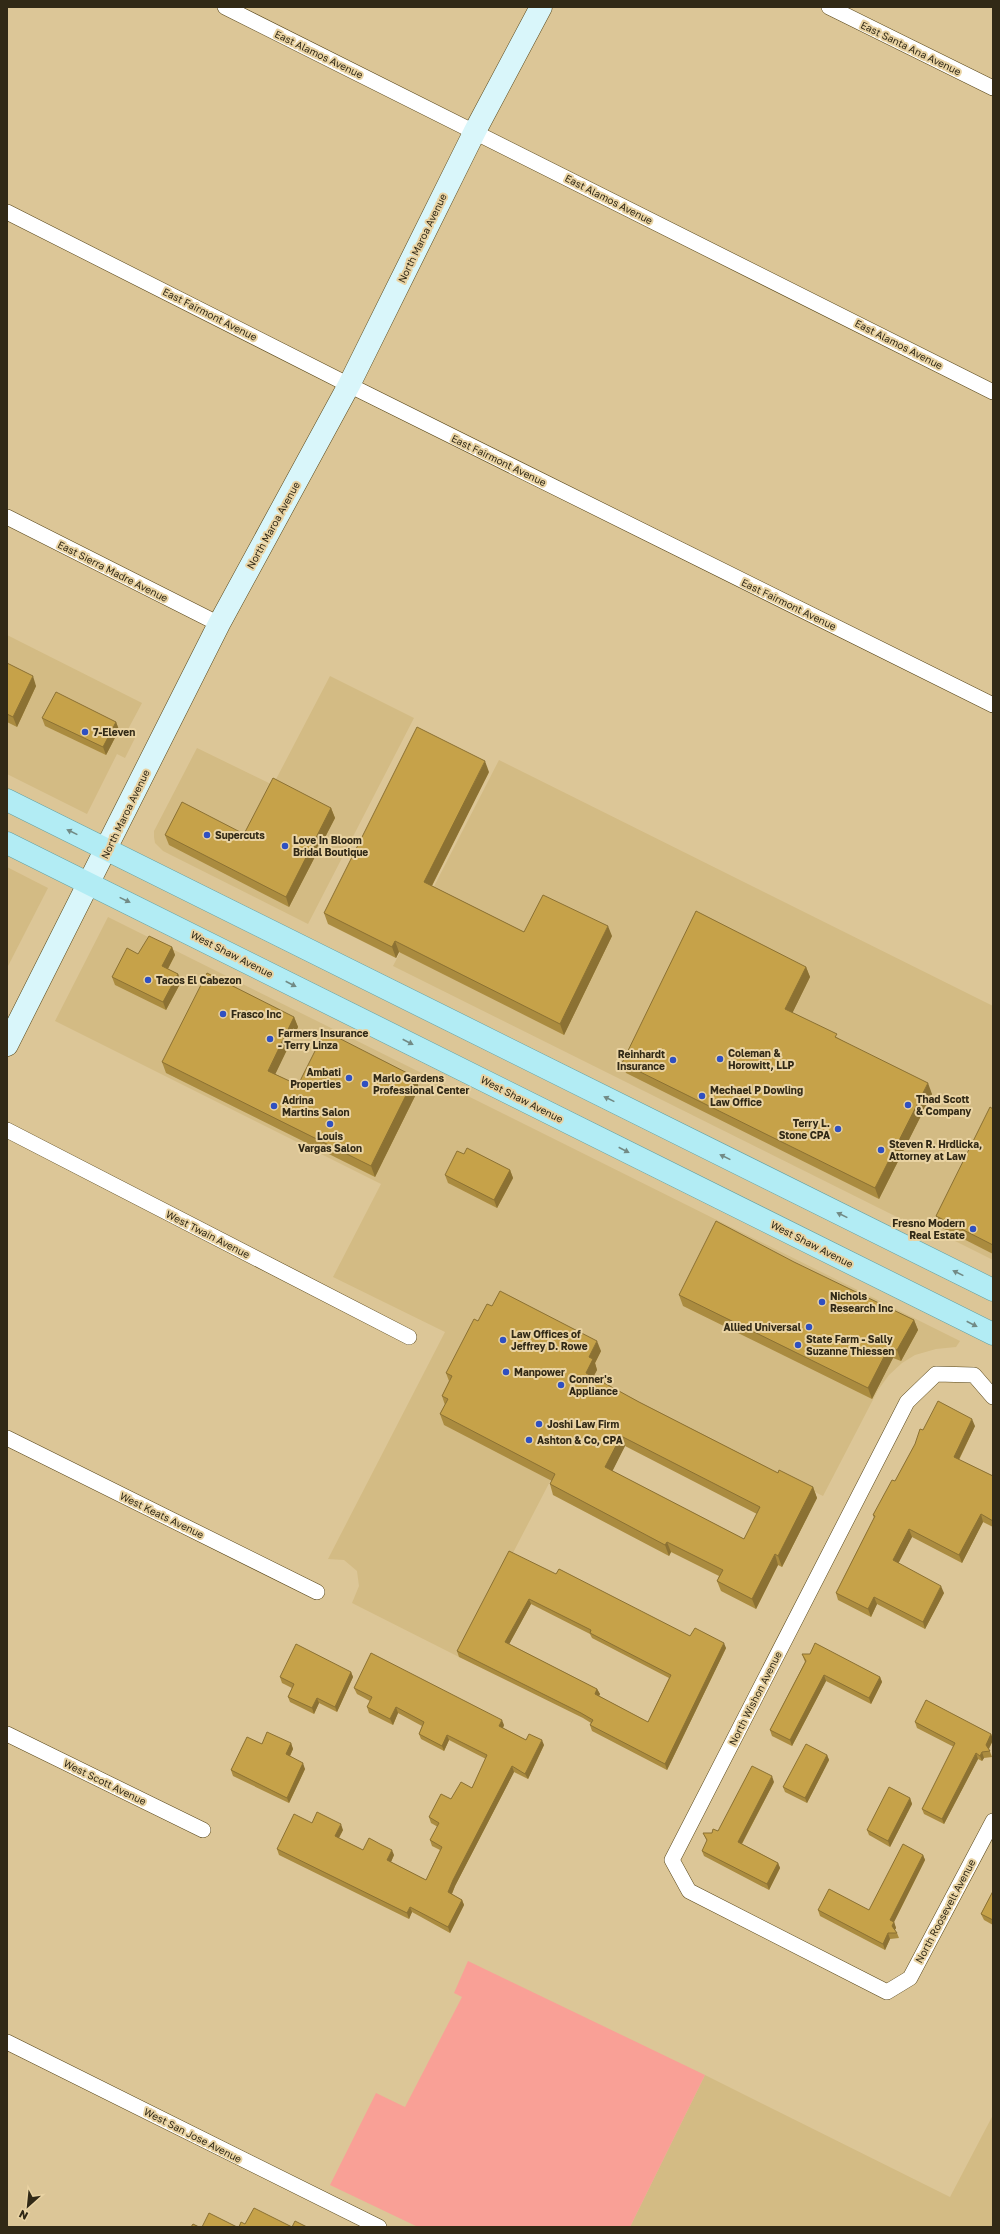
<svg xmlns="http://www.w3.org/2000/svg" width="1000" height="2234" font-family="'Golos Text',sans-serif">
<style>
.built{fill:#d3bb84}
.green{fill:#f9a096}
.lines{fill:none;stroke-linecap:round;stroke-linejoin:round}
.street-casing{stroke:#574517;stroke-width:16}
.secondary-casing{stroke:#574517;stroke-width:23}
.primary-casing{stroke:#64a0a2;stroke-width:23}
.street{stroke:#fff;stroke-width:15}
.secondary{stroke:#d9f6fa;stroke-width:22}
.primary{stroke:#b2ecf4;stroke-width:22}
.wall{fill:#aa8b3f;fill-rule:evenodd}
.shaded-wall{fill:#8b7133}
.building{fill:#c6a249;stroke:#8b7133;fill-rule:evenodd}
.oneway{fill:#728a85}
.poi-dot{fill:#2f50c1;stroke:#e9d3a3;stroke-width:1.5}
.labels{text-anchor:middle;stroke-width:4;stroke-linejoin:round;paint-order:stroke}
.street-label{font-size:10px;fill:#312916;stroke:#e9d3a3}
.poi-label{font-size:10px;font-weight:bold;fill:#312916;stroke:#e9d3a3;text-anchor:start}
</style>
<rect width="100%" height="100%" fill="#dcc697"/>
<g class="built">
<polygon points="7,635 142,703 126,733 135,738 125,758 117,754 87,814 7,774"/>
<polygon points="330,676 414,718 308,924 163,851 155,843 154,837 154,831 197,748 273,785"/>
<polygon points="499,760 993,1006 993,1260 915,1221 901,1219 393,966"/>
<polygon points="7,867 48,888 7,968"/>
<polygon points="108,917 960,1341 956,1347 936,1349 915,1355 902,1363 889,1375 878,1390 823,1496 600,1385 459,1657 352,1603 359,1586 357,1571 344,1560 328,1559 445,1332 333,1277 381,1184 55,1021"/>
<polygon points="705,2075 950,2197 993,2115 993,2227 630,2227"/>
</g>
<polygon class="green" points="468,1961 705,2075 630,2227 418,2227 330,2185 376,2093 405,2107 462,1997 454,1993"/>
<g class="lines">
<g class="street-casing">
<g id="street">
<polyline points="225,7 993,392"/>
<polyline points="829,7 993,88"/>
<polyline points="7,212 349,385 993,705"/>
<polyline points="7,517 219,624"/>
<polyline points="7,1130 409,1337"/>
<polyline points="993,1397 974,1375 936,1374 907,1402 672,1860 689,1891 887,1992 910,1978 993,1821"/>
<polyline points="7,1438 317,1592"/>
<polyline points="7,1734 203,1830"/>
<polyline points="7,2042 379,2227"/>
</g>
</g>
<g class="secondary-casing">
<polyline id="secondary" points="7,1045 219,624 349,385 475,131 541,7"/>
</g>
<g class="primary-casing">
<g id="primary">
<polyline points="7,800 993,1290"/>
<polyline points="7,843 993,1334"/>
</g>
</g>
<use href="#street" class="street"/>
<use href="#secondary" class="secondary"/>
<use href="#primary" class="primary"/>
</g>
<g class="wall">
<polygon points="7,663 36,686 17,727 7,722"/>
<polygon points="42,718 116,722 119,730 106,755 45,726"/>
<polygon points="489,772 432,886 524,932 612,936 564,1035 399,952 396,958 328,924 324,913"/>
<polygon points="331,808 335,818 289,907 169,845 165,835 244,834"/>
<polygon points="172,947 175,955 168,969 178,974 181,982 166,1010 115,985 112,977 138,954"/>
<polygon points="806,967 810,977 792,1013 838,1038 932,1094 879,1199 626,1073 622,1063"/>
<polygon points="294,1017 298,1027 275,1074 298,1085 415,1077 419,1088 375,1177 166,1073 162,1062"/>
<polygon points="993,1109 993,1254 940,1227 936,1216"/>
<polygon points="510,1170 513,1178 497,1208 448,1183 445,1175"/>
<polygon points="679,1295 914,1320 918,1330 901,1361 893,1358 872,1399 683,1306"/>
<path d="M492 1306 601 1351 595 1363 597 1370 593 1377 639 1402 778 1473 813 1487 817 1498 782 1567 778 1565 756 1609 721 1591 717 1581 719 1576 671 1552 669 1556 553 1495 550 1484 552 1481 444 1425 440 1414 445 1405 442 1396 449 1381 446 1373 478 1321ZM625 1446 757 1514 744 1539 612 1471Z"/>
<polygon points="975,1426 959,1460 993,1476 993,1527 983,1522 962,1563 912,1537 898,1563 944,1593 925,1629 877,1604 871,1617 838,1600 836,1593 874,1518 873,1515 895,1481 923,1430"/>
<path d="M556 1574 690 1636 726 1648 667 1770 592 1731 590 1725 591 1723 583 1718 459 1657 457 1651ZM531 1604 590 1634 592 1638 669 1678 648 1722 599 1696 600 1694 597 1689 509 1644Z"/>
<polygon points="802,1654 880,1677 882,1682 871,1704 826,1681 792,1746 772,1736 770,1730 805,1662"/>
<polygon points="351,1672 353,1677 337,1712 319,1703 314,1714 290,1702 288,1697 292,1688 282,1683 280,1677"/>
<polygon points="354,1688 504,1725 503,1728 526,1740 544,1745 528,1779 514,1772 455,1886 452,1894 462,1900 464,1905 450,1933 412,1912 409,1919 279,1855 277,1849 312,1823 343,1830 339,1838 363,1850 394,1855 391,1862 426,1880 440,1850 432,1846 430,1840 438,1827 431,1823 429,1817 451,1799 472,1788 486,1759 449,1740 444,1751 421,1739 419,1734 422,1726 398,1713 393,1725 369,1713 367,1707 370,1701 357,1694"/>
<polygon points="915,1722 991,1734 993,1738 993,1740 989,1749 992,1757 984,1758 982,1761 978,1759 944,1824 924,1814 922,1809 954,1747 917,1728"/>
<polygon points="291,1743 293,1749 290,1756 305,1769 289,1803 233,1776 231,1770 262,1744"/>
<polygon points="827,1755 829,1760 807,1803 785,1792 783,1787"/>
<polygon points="774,1782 742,1844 778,1863 780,1868 769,1890 704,1856 702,1851 707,1841 703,1833 712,1833 718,1831"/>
<polygon points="910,1798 912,1804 890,1847 869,1835 867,1830"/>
<polygon points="923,1855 925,1860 894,1922 896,1928 895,1930 897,1933 899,1938 890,1939 885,1950 820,1916 818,1910 869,1910"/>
<polygon points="993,1891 993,1925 984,1920 981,1914"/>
</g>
<g class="shaded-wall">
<polygon points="33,676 36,686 17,727 13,717"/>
<polygon points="116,722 119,730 106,755 103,747"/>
<polygon points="485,761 489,772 428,893 424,882"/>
<polygon points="331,808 335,818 289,907 286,897"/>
<polygon points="608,926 612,936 564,1035 560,1024"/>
<polygon points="395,941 399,952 396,958 392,947"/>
<polygon points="172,947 175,955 165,974 162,966"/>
<polygon points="806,967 810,977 789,1020 785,1009"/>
<polygon points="178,974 181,982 166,1010 163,1002"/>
<polygon points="294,1017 298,1027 272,1081 268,1071"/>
<polygon points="415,1077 419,1088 375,1177 371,1166"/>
<polygon points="928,1083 932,1094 879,1199 875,1188"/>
<polygon points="510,1170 513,1178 497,1208 494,1200"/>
<polygon points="914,1320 918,1330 901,1361 897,1350"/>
<polygon points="597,1341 601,1351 595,1363 597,1370 590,1383 586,1373 589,1357"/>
<polygon points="889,1347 893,1358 872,1399 868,1388"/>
<polygon points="972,1419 975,1426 956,1465 954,1457"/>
<polygon points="621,1436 625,1446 609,1478 605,1467"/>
<polygon points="813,1487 817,1498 782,1567 778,1556"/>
<polygon points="981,1514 983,1522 962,1563 959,1555"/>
<polygon points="909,1529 912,1537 896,1568 893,1560"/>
<polygon points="667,1542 671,1552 669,1556 665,1545"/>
<polygon points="775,1554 778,1565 756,1609 752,1599"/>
<polygon points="941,1586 944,1593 925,1629 923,1622"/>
<polygon points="874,1597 877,1604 871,1617 868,1609"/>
<polygon points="529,1599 531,1604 507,1648 505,1642"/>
<polygon points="724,1643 726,1648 667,1770 665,1764"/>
<polygon points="351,1672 353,1677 337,1712 335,1707"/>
<polygon points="824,1675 826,1681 792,1746 790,1740"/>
<polygon points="880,1677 882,1682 871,1704 869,1698"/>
<polygon points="597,1689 600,1694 597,1700 595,1694"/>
<polygon points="317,1698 319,1703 314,1714 312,1708"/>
<polygon points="396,1707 398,1713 393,1725 390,1719"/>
<polygon points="502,1720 504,1725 501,1732 499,1726"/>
<polygon points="991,1734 993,1740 988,1750 986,1745"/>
<polygon points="447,1735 449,1740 444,1751 442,1746"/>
<polygon points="542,1740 544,1745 528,1779 525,1774"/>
<polygon points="291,1743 293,1749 288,1760 286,1754"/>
<polygon points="982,1752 984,1758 982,1761 980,1756"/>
<polygon points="976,1753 978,1759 944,1824 942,1819"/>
<polygon points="827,1755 829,1760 807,1803 805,1798"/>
<polygon points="303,1763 305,1769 289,1803 287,1798"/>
<polygon points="512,1766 514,1772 455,1886 450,1898 448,1892 453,1880"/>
<polygon points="772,1776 774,1782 740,1847 738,1842"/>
<polygon points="910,1798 912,1804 890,1847 888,1841"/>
<polygon points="341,1824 343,1830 337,1841 335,1836"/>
<polygon points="392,1850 394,1855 389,1866 387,1860"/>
<polygon points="923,1855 925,1860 892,1926 890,1920"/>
<polygon points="778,1863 780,1868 769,1890 767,1884"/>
<polygon points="462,1900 464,1905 450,1933 448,1927"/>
<polygon points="410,1907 412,1912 409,1919 407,1913"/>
<polygon points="894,1922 896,1928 894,1931 892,1926"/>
<polygon points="888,1933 890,1939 885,1950 883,1944"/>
</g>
<g class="building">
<polygon points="7,663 33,676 13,717 7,714"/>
<polygon points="56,692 116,722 103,747 42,718"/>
<polygon points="417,727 485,761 424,882 524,932 543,895 608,926 560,1024 395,941 392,947 324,913"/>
<polygon points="273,778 331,808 286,897 165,835 182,802 244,834"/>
<polygon points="696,911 806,967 785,1009 837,1034 835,1037 928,1083 875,1188 622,1063"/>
<polygon points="149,936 172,947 162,966 178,974 163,1002 112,977 127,948 138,954"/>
<polygon points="207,973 294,1017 268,1071 298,1085 325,1031 415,1077 371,1166 162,1062"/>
<polygon points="990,1107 993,1109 993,1245 936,1216"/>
<polygon points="467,1148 510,1170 494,1200 445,1175 457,1151 464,1154"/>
<polygon points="716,1221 794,1262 914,1320 897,1350 889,1347 868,1388 679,1295"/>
<path d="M500 1291 597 1341 589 1357 593 1359 586 1373 639 1402 778 1473 779 1470 813 1487 778 1556 775 1554 752 1599 717 1581 723 1570 667 1542 665 1545 550 1484 555 1474 440 1414 448 1399 442 1396 452 1376 446 1373 474 1319 478 1321 487 1304 492 1306ZM621 1436 760 1507 744 1539 605 1467Z"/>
<polygon points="938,1401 972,1419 954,1457 993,1476 993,1521 981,1514 959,1555 909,1529 893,1560 941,1586 923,1622 874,1597 868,1609 836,1593 875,1516 873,1515 892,1480 895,1481 915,1444 920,1429 923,1430"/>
<path d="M509 1551 556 1574 559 1569 690 1636 695 1628 724 1643 665 1764 590 1725 593 1720 581 1713 457 1651ZM529 1599 591 1630 590 1633 671 1675 648 1722 595 1694 597 1689 505 1642Z"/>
<polygon points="815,1643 880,1677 869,1698 824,1675 790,1740 770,1730 806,1661 802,1654 810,1654"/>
<polygon points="296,1644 351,1672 335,1707 317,1698 312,1708 288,1697 294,1684 280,1677"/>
<polygon points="371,1653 502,1720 499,1726 526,1740 529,1734 542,1740 525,1774 512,1766 453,1880 448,1892 462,1900 448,1927 410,1907 407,1913 277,1849 294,1814 312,1823 317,1812 341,1824 335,1836 363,1850 369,1838 380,1844 392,1850 387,1860 426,1880 442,1847 430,1840 439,1823 429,1817 441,1794 451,1799 461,1782 472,1788 487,1755 447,1735 442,1746 419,1734 424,1722 396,1707 390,1719 367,1707 372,1697 354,1688"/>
<polygon points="926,1700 991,1734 986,1745 990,1751 982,1752 980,1756 976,1753 942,1819 922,1809 955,1743 915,1722"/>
<polygon points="267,1732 291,1743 286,1754 303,1763 287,1798 231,1770 247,1737 262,1744"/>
<polygon points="806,1744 827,1755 805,1798 783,1787"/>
<polygon points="752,1766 772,1776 738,1842 778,1863 767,1884 702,1851 707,1840 703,1833 712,1833 713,1829 718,1831"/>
<polygon points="889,1787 910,1798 888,1841 867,1830"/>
<polygon points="903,1844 923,1855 890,1920 894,1922 892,1926 897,1933 888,1933 883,1944 818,1910 829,1889 869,1910"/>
<polygon points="993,1891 993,1920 981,1914"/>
<polygon points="254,2208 292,2227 295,2221 307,2227 239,2227 241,2222 245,2224"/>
<polygon points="209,2213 237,2227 202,2227"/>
<polygon points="193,2224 199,2227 191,2227"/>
</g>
<defs><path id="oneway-solid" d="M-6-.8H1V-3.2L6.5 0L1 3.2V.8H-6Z"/></defs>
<g class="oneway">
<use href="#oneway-solid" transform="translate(72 832) rotate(-154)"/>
<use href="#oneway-solid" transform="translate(125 900) rotate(26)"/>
<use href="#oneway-solid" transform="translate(291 984) rotate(27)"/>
<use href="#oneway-solid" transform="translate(408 1042) rotate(27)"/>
<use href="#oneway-solid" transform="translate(609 1099) rotate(-154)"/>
<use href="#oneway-solid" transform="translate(624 1150) rotate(27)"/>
<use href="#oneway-solid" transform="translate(725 1157) rotate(-154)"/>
<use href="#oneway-solid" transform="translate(842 1215) rotate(-154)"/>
<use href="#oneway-solid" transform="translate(958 1273) rotate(-154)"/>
<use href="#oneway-solid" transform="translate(972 1324) rotate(27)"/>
</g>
<g class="poi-dot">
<circle cx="85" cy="732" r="4"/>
<circle cx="207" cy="835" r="4"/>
<circle cx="285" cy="846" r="4"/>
<circle cx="148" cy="980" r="4"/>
<circle cx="223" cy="1014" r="4"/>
<circle cx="270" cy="1039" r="4"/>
<circle cx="720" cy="1059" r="4"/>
<circle cx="673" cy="1060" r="4"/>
<circle cx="349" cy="1078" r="4"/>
<circle cx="365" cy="1084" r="4"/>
<circle cx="702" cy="1096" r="4"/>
<circle cx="908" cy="1105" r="4"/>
<circle cx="274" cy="1106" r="4"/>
<circle cx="330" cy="1124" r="4"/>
<circle cx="838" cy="1129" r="4"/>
<circle cx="881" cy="1150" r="4"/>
<circle cx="973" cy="1229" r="4"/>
<circle cx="822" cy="1302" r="4"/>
<circle cx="809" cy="1327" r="4"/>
<circle cx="503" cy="1340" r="4"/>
<circle cx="798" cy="1345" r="4"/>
<circle cx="506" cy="1372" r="4"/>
<circle cx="561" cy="1385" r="4"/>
<circle cx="539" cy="1424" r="4"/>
<circle cx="529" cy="1440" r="4"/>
</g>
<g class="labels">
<g class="street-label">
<text transform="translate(911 48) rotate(26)" y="4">East Santa Ana Avenue</text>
<text transform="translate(319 54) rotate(26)" y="4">East Alamos Avenue</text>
<text transform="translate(609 199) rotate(27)" y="4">East Alamos Avenue</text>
<text transform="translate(422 238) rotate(-64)" y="4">North Maroa Avenue</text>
<text transform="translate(210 314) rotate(27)" y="4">East Fairmont Avenue</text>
<text transform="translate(899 344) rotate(27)" y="4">East Alamos Avenue</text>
<text transform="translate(499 460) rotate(26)" y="4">East Fairmont Avenue</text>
<text transform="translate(273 525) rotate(-61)" y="4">North Maroa Avenue</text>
<text transform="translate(113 571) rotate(27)" y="4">East Sierra Madre Avenue</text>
<text transform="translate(789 604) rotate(26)" y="4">East Fairmont Avenue</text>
<text transform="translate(125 814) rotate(-64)" y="4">North Maroa Avenue</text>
<text transform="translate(232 954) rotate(27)" y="4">West Shaw Avenue</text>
<text transform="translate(522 1099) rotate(27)" y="4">West Shaw Avenue</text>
<text transform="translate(208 1234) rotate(27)" y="4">West Twain Avenue</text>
<text transform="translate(812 1244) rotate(27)" y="4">West Shaw Avenue</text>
<text transform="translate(162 1515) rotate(26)" y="4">West Keats Avenue</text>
<text transform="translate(755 1698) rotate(-63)" y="4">North Wishon Avenue</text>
<text transform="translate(105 1782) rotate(26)" y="4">West Scott Avenue</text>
<text transform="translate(945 1911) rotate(-62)" y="4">North Roosevelt Avenue</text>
<text transform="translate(193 2135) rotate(27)" y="4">West San Jose Avenue</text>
</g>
<g class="poi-label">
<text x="93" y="736">7-Eleven</text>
<text x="215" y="839">Supercuts</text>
<text x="293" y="844">Love In Bloom<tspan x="293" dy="12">Bridal Boutique</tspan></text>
<text x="156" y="984">Tacos El Cabezon</text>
<text x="231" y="1018">Frasco Inc</text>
<text x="278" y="1037">Farmers Insurance<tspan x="278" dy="12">- Terry Linza</tspan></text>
<text x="728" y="1057">Coleman &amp;<tspan x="728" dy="12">Horowitt, LLP</tspan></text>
<text x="665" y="1058" text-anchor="end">Reinhardt<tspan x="665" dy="12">Insurance</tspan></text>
<text x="341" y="1076" text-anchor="end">Ambati<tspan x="341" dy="12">Properties</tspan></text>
<text x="373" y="1082">Marlo Gardens<tspan x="373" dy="12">Professional Center</tspan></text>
<text x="710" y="1094">Mechael P Dowling<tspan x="710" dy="12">Law Office</tspan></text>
<text x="916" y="1103">Thad Scott<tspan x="916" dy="12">&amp; Company</tspan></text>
<text x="282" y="1104">Adrina<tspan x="282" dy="12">Martins Salon</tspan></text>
<text x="830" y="1127" text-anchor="end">Terry L.<tspan x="830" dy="12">Stone CPA</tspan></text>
<text x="330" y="1140" text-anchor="middle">Louis<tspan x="330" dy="12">Vargas Salon</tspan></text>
<text x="889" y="1148">Steven R. Hrdlicka,<tspan x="889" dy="12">Attorney at Law</tspan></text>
<text x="965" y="1227" text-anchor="end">Fresno Modern<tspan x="965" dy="12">Real Estate</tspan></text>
<text x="830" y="1300">Nichols<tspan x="830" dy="12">Research Inc</tspan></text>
<text x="801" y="1331" text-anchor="end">Allied Universal</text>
<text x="511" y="1338">Law Offices of<tspan x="511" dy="12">Jeffrey D. Rowe</tspan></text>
<text x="806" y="1343">State Farm - Sally<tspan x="806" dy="12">Suzanne Thiessen</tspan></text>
<text x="514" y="1376">Manpower</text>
<text x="569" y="1383">Conner's<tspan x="569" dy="12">Appliance</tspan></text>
<text x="547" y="1428">Joshi Law Firm</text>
<text x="537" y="1444">Ashton &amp; Co, CPA</text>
</g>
</g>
<rect width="1000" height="2234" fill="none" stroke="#312916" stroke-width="16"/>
<g transform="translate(28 2206) rotate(207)" stroke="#e9d3a3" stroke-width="3" paint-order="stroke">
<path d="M0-3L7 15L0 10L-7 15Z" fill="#312916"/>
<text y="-6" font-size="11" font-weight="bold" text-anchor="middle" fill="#312916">N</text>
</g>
</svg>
